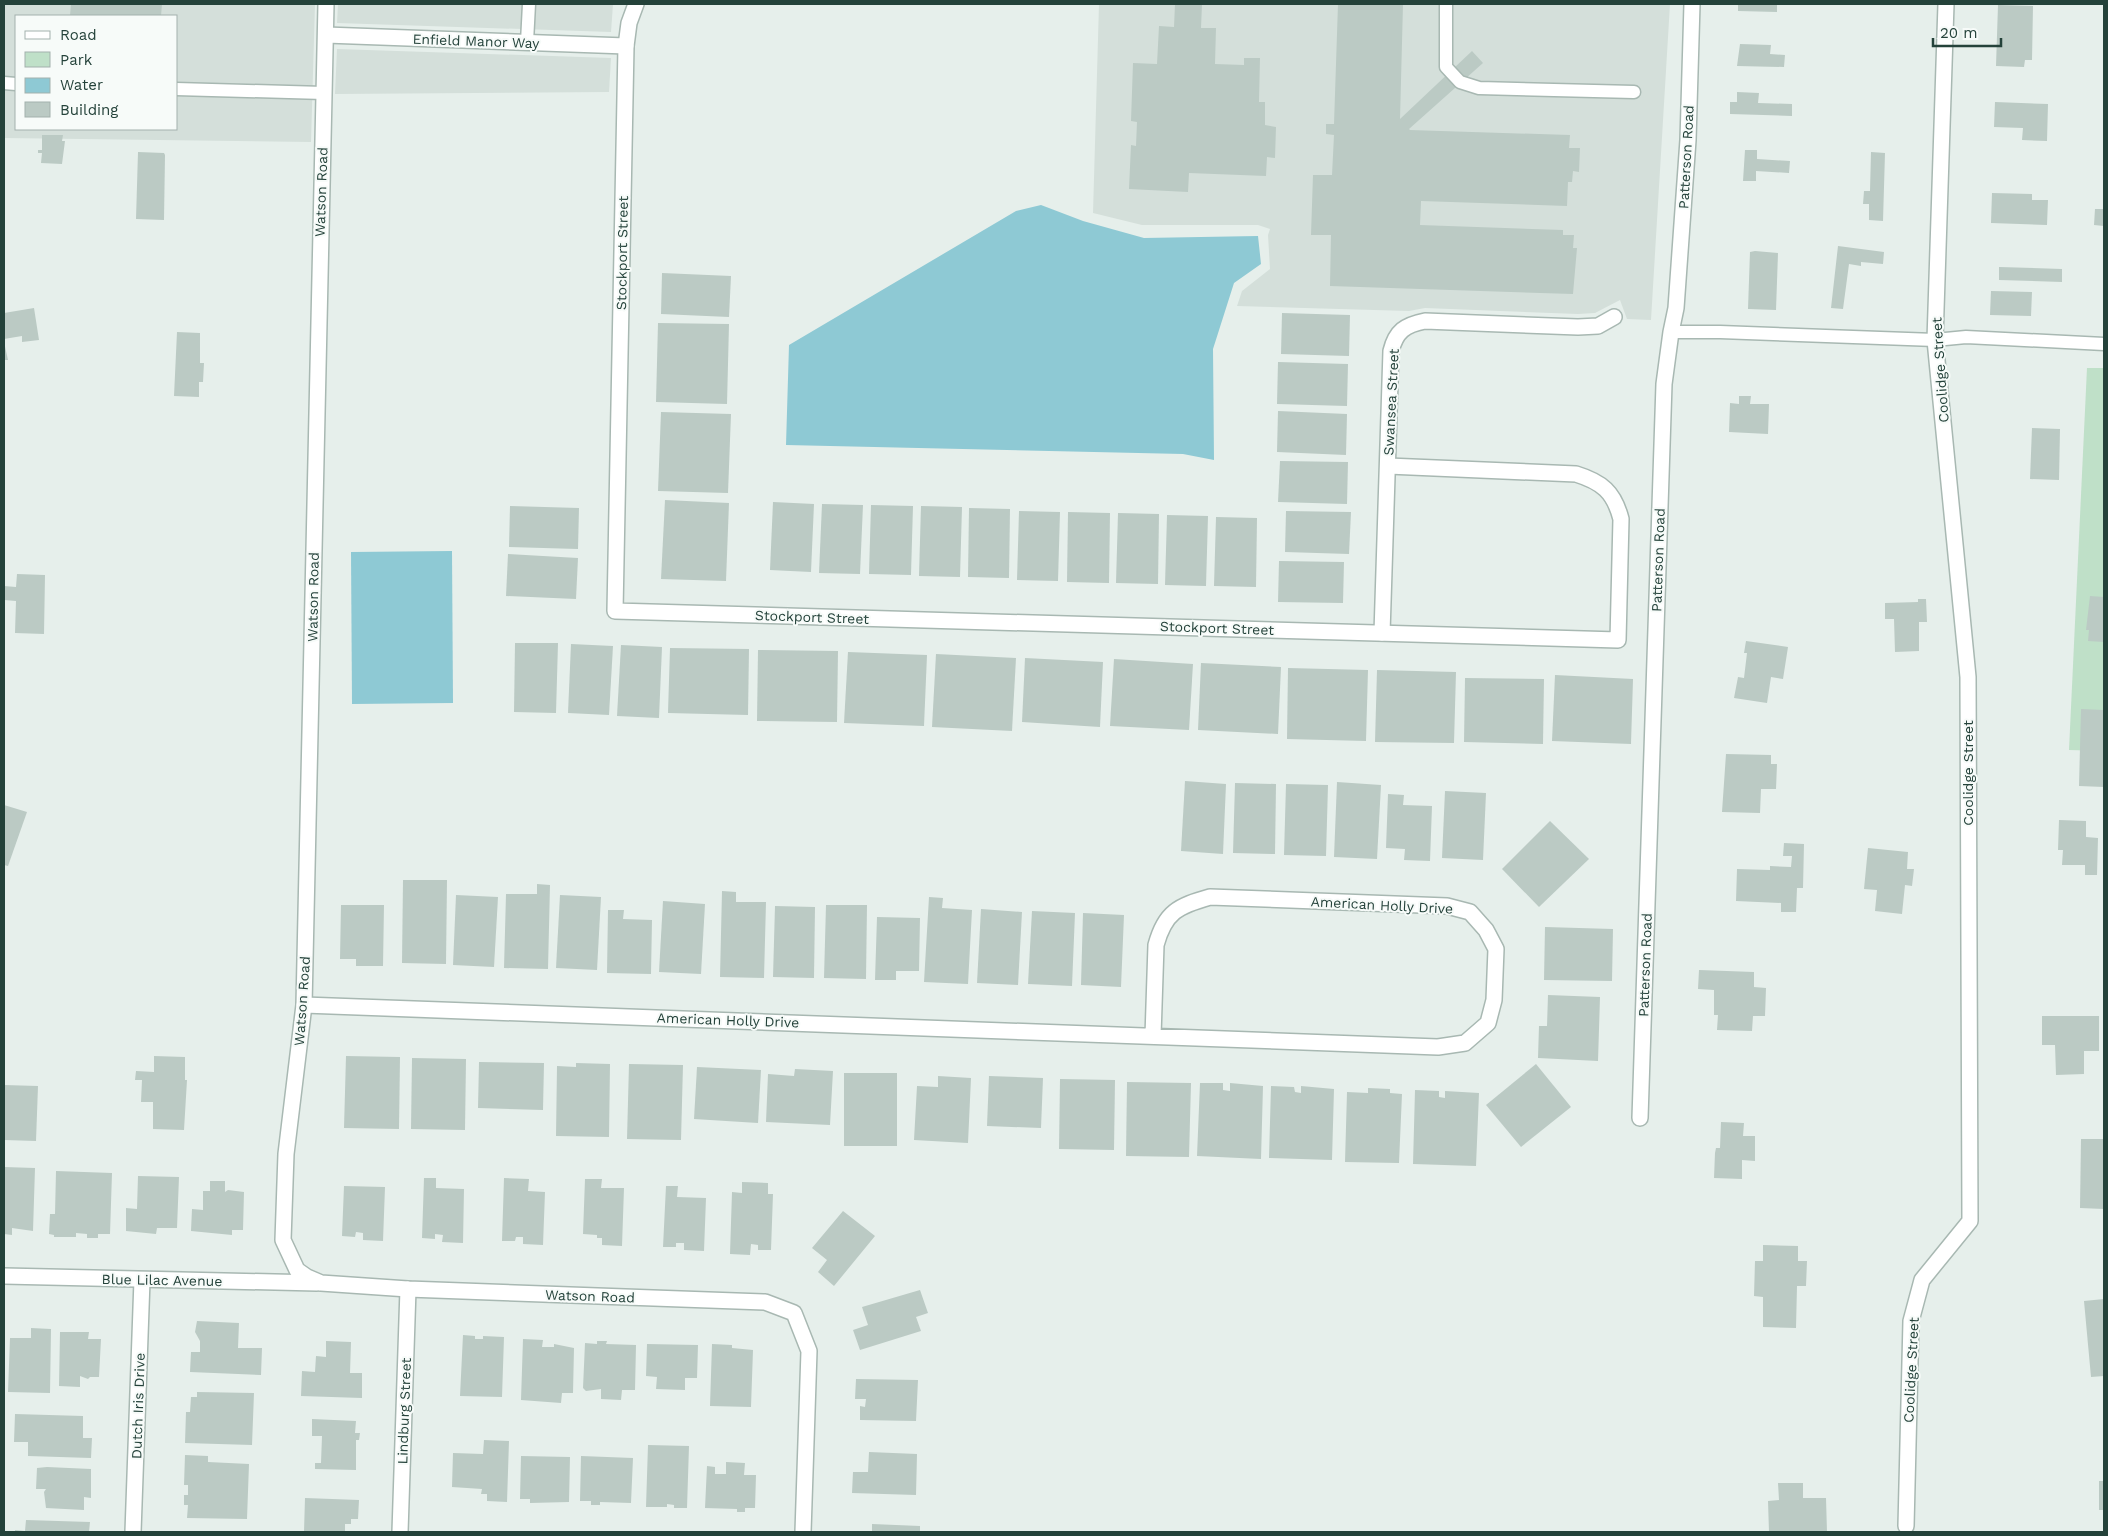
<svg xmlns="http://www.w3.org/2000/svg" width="2108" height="1536" font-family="'Work Sans',sans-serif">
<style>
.built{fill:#d4dfda;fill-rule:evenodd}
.green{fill:#bfe0c8}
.water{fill:#8ec9d4}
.building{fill:#bbcac4}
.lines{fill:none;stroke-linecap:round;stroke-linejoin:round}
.lane-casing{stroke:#a8b8b2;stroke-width:15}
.street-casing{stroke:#a8b8b2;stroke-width:18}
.lane{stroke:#fff;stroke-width:12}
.street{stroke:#fff;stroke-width:15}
.labels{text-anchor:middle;stroke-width:4;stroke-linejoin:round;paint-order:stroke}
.street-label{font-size:14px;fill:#24423a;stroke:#f7fbf9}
</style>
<rect width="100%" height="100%" fill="#e6efeb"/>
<g class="built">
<path d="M4 4H315L311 142 4 138ZM16 16H176V129H16Z"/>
<polygon points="338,4 613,4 611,32 337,23"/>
<polygon points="1099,4 1670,4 1651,320 1627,319 1620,300 1595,313 1578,314 1425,308 1409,311 1237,306 1242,291 1270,269 1268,235 1270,229 1258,225 1142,225 1093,213"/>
<polygon points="337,49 611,58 609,92 335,94"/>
</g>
<polygon class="green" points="2087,368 2104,368 2104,751 2069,750"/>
<g class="water">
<polygon points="1041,205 1083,221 1144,238 1258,236 1261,264 1234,283 1213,349 1214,460 1183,454 786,445 789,345 1016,211"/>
<polygon points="452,551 453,703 352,704 351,552"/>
</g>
<g class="building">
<polygon points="71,4 162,4 161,16 70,16"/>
<polygon points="1175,4 1202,4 1201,28 1216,28 1215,64 1244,65 1244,58 1260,58 1259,102 1265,102 1265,125 1276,127 1275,158 1267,157 1266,176 1189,173 1188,192 1129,189 1131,145 1136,146 1137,122 1131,121 1133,63 1157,64 1159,26 1174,27"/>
<polygon points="1338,4 1403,4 1400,119 1472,51 1483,63 1409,129 1410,130 1570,135 1569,148 1580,148 1579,172 1573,171 1572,182 1568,182 1567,206 1421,201 1420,225 1563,230 1563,235 1574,235 1573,248 1577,248 1573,294 1330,286 1331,235 1311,235 1313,175 1332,175 1334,135 1326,134 1326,124 1334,124"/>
<polygon points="1738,4 1777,4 1777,12 1738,11"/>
<polygon points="1998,5 2033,6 2032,60 2025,60 2024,67 1996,66"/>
<polygon points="1740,44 1771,45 1770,54 1785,55 1784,67 1737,66"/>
<polygon points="1737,92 1759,93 1758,103 1792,104 1792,116 1730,114 1730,102 1737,102"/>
<polygon points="1995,102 2048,104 2047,141 2022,140 2023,128 1994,127"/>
<polygon points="42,135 63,135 62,141 65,141 62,164 41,163 42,153 38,153 38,150 42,150"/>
<polygon points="1745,150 1757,150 1757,159 1790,161 1789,173 1756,171 1756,181 1743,181"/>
<polygon points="138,152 164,153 165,155 164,220 136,219"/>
<polygon points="1871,152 1885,153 1883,221 1869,220 1869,204 1863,204 1864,191 1870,191"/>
<polygon points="1992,193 2032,194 2032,200 2048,200 2047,225 1991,223"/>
<polygon points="2095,209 2104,209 2104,226 2094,225"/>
<polygon points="1838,246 1884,252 1883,264 1861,262 1861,266 1849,264 1843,309 1831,308"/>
<polygon points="1755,251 1778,253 1776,310 1748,309 1750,252"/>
<polygon points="1999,267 2062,269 2062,282 1999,280"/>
<polygon points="662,273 731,276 729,317 661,314"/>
<polygon points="1991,291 2032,292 2031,316 1990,315"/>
<polygon points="34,308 39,340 22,342 22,336 4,339 4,313"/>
<polygon points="1282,313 1350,315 1349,356 1281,354"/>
<polygon points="658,323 729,324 727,404 656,402"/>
<polygon points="177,332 200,333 200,363 204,363 203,382 199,382 199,397 174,396"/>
<polygon points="4,342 8,360 4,360"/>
<polygon points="1278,362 1348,364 1347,406 1277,404"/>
<polygon points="1739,396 1751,396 1750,404 1769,404 1768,434 1729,432 1730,403 1739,404"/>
<polygon points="1278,411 1347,414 1346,455 1277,452"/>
<polygon points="661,412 731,414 728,493 658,491"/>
<polygon points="2032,428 2060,429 2059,480 2030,479"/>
<polygon points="1280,461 1348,462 1347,504 1278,502"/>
<polygon points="665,500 729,503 726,581 661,579"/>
<polygon points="773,502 814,504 811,572 770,570"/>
<polygon points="822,504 863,505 860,574 819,573"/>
<polygon points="871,505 913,506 911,575 869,574"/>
<polygon points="510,506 579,508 578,549 509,547"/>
<polygon points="921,506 962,507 960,577 919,576"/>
<polygon points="969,508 1010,509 1009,578 968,577"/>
<polygon points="1019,511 1060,512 1058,581 1017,580"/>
<polygon points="1286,511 1351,512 1349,554 1285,552"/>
<polygon points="1068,512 1110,513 1109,583 1067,582"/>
<polygon points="1118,513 1159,514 1158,584 1116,583"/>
<polygon points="1167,515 1208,516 1206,586 1165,585"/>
<polygon points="1216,517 1257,518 1256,587 1214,586"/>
<polygon points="508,554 578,558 576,599 506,596"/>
<polygon points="1279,561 1344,562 1343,603 1278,602"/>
<polygon points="17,574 45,575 44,634 15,633 16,601 4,600 4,586 16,587"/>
<polygon points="2090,596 2104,597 2104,642 2088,641 2089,630 2086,630"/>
<polygon points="1918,599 1926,599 1927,622 1919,622 1919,651 1895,652 1894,619 1885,619 1885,603 1918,602"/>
<polygon points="1746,641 1788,647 1783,679 1771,677 1767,703 1734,698 1738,677 1744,678 1747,653 1744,653"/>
<polygon points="515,643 558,643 556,713 514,712"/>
<polygon points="571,644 613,646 609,715 568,713"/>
<polygon points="621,645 662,647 659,718 617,716"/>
<polygon points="670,648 749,649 748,715 668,713"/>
<polygon points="758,650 838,651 837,722 757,721"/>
<polygon points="848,652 927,655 924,726 844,723"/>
<polygon points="936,654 1016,658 1012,731 932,727"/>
<polygon points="1025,658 1103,662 1100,727 1022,722"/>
<polygon points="1114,659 1193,664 1189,730 1110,726"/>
<polygon points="1201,663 1281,667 1278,734 1198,730"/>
<polygon points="1288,668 1368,670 1366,741 1287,739"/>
<polygon points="1377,670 1456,672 1454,743 1375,742"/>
<polygon points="1555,675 1633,679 1631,744 1552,741"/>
<polygon points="1465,678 1544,679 1543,744 1464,742"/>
<polygon points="2081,709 2104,710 2104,787 2079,786"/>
<polygon points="1726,754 1771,755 1771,764 1777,764 1776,789 1761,789 1760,813 1722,812"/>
<polygon points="1185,781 1226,784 1223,854 1181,851"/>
<polygon points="1337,782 1381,785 1377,859 1334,857"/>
<polygon points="1235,783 1276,784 1275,854 1233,853"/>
<polygon points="1286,784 1328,785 1326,856 1284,855"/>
<polygon points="1445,791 1486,793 1483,860 1442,858"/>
<polygon points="1388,794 1404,795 1403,805 1432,806 1430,861 1404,860 1405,849 1386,848"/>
<polygon points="4,805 27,812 8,866 4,865"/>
<polygon points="2059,820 2086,821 2086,837 2098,838 2097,875 2085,875 2085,865 2062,865 2063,850 2058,850"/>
<polygon points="1550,821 1589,859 1539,907 1502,869"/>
<polygon points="1784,843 1804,844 1803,888 1797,888 1796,912 1781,912 1781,903 1736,901 1737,869 1770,870 1770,866 1791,867 1792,856 1783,856"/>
<polygon points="1868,848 1908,852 1907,869 1914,869 1912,886 1905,885 1902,914 1875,911 1877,890 1864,889"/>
<polygon points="403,880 447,880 446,964 402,963"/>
<polygon points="537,884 550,885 548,969 504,968 506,894 537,894"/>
<polygon points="722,891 736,892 736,902 766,902 764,978 720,977"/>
<polygon points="456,895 498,897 494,967 453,965"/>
<polygon points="560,895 601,897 597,970 556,968"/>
<polygon points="929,897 943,898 942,908 972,910 968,984 924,982"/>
<polygon points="663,901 705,904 701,974 659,972"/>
<polygon points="341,905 384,905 383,966 356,966 356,959 340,959"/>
<polygon points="826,905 867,905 866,979 824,978"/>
<polygon points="775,906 815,907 814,978 773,977"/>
<polygon points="981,909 1022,912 1018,985 977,983"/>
<polygon points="608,910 624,910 623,919 652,920 651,974 607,973"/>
<polygon points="1032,911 1075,913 1072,986 1028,984"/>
<polygon points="1083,913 1124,915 1121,987 1081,985"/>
<polygon points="877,917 920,918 919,971 896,971 896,980 875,980"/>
<polygon points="1545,927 1613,929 1612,981 1544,980"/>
<polygon points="1699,970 1754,972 1754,987 1766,988 1765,1016 1753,1016 1752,1031 1717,1030 1718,1015 1714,1015 1714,990 1698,989"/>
<polygon points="1548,995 1600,997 1598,1061 1538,1058 1539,1026 1547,1026"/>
<polygon points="2042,1016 2099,1016 2099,1051 2084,1051 2084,1074 2056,1075 2055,1045 2042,1045"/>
<polygon points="154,1056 185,1057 185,1080 187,1080 184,1130 153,1129 153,1102 141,1102 142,1080 135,1080 136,1071 154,1072"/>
<polygon points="346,1056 400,1057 399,1129 344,1128"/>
<polygon points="412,1058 466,1059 465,1130 411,1129"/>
<polygon points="479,1062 544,1063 543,1110 478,1108"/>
<polygon points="576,1063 610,1064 609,1137 556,1136 557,1066 576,1067"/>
<polygon points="629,1064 683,1065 681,1140 627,1139"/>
<polygon points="1536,1064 1571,1107 1521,1147 1486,1105"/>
<polygon points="697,1067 761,1070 758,1123 694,1119"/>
<polygon points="795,1069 833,1071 830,1125 766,1122 768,1074 794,1076"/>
<rect x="844" y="1073" width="53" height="73"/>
<polygon points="938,1076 971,1078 968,1143 914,1140 917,1086 938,1087"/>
<polygon points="989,1076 1043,1078 1041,1128 987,1126"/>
<polygon points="1060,1079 1115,1080 1114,1150 1059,1149"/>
<polygon points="1127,1082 1191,1083 1189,1157 1126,1156"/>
<polygon points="1200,1083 1223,1083 1223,1090 1230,1091 1230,1083 1263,1086 1261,1159 1197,1156"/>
<polygon points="4,1085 38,1086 36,1141 4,1140"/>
<polygon points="1271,1086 1294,1087 1295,1092 1301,1093 1301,1086 1334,1089 1332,1160 1269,1158"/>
<polygon points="1368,1088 1390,1089 1390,1093 1402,1094 1399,1163 1345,1162 1347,1092 1368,1093"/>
<polygon points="1415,1090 1439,1091 1439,1097 1445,1098 1445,1091 1479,1093 1476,1166 1413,1164"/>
<polygon points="1721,1122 1744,1123 1743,1136 1755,1136 1755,1161 1742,1160 1742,1179 1714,1178 1715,1153 1716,1148 1720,1148"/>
<polygon points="2081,1139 2104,1139 2104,1209 2080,1208"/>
<polygon points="4,1167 35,1168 33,1231 12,1228 12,1235 4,1234"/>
<polygon points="56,1171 112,1173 110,1234 98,1234 98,1238 87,1238 87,1234 76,1233 76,1237 54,1237 54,1235 49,1234 50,1214 55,1214"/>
<polygon points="138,1176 179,1177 177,1228 157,1228 156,1234 126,1231 126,1208 137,1209"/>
<polygon points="424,1178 436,1178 436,1188 464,1189 463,1243 442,1242 443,1235 435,1234 435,1239 422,1238"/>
<polygon points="504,1178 529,1179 528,1191 545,1192 543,1245 523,1244 523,1237 516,1237 515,1241 502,1241"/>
<polygon points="585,1179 602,1179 601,1188 624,1188 622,1246 602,1245 602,1238 597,1238 597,1235 583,1234"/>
<polygon points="210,1181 225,1181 225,1192 228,1190 244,1192 243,1230 232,1230 232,1235 191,1231 192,1209 203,1210 203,1191 210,1191"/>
<polygon points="742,1182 768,1183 768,1194 773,1194 771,1250 758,1250 758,1245 751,1244 750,1255 730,1254 732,1192 742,1193"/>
<polygon points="344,1186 385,1187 383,1241 363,1240 363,1233 356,1232 355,1237 342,1236"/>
<polygon points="666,1186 678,1186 677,1197 706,1198 704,1251 684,1250 684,1243 676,1243 676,1247 663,1247"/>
<polygon points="843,1211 875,1236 834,1286 818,1272 827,1260 812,1248"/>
<polygon points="1763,1245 1798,1246 1798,1261 1807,1261 1806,1286 1797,1286 1796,1328 1763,1327 1763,1297 1754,1296 1755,1261 1763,1261"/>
<polygon points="920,1290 928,1313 916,1317 921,1331 860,1350 853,1330 868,1325 862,1307"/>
<polygon points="2104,1299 2104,1376 2091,1377 2084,1301"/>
<polygon points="197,1321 239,1323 238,1348 262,1348 261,1375 190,1372 191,1352 200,1352 200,1341 195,1332"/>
<polygon points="31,1328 51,1329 50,1393 8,1392 10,1338 31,1338"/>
<polygon points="60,1332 89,1332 88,1339 101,1339 99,1377 90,1377 88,1379 80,1376 80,1387 59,1386"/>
<polygon points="463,1335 475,1336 475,1339 483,1339 483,1336 504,1337 502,1397 460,1396"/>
<polygon points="523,1339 543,1340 542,1347 554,1347 554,1344 574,1348 573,1393 562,1393 561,1403 521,1400"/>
<polygon points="326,1341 351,1342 350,1373 362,1373 362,1398 301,1396 302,1371 315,1372 316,1356 326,1357"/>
<polygon points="597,1341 607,1341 606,1344 636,1345 635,1390 622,1390 621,1400 601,1399 601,1389 586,1391 583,1388 585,1343 597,1344"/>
<polygon points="647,1344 698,1345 697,1378 685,1378 685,1390 656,1389 657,1377 646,1376"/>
<polygon points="712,1344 732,1345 732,1348 753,1350 751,1407 710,1406"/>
<polygon points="856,1379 918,1380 916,1421 860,1420 860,1406 865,1407 866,1399 855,1399"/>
<polygon points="197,1392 254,1393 252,1445 185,1443 186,1412 190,1412 191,1397 197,1397"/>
<polygon points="15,1414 83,1416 83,1438 92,1438 91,1458 28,1456 28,1442 14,1442"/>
<polygon points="312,1419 356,1421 355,1433 360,1433 359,1440 356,1440 356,1470 315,1469 315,1463 321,1463 322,1436 312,1436"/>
<polygon points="484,1440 509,1441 507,1502 487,1501 487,1494 481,1494 482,1489 452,1487 453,1453 483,1454"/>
<polygon points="648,1445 689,1446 687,1508 674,1508 674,1505 667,1504 667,1507 646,1507"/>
<polygon points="869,1452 917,1454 916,1495 852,1493 853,1472 868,1472"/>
<polygon points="185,1455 208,1456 208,1462 249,1464 247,1519 187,1518 188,1505 184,1505 184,1495 188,1495 188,1485 184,1485"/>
<polygon points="521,1456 570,1457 569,1502 530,1503 530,1499 520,1499"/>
<polygon points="581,1456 633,1458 631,1503 600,1502 600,1505 591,1505 591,1501 580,1501"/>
<polygon points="726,1462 745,1463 744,1475 756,1475 755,1508 745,1508 745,1512 737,1512 737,1509 705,1508 707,1466 715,1467 715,1474 726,1474"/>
<polygon points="47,1467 91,1469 91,1498 84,1497 84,1510 46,1508 44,1492 46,1489 36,1489 37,1468"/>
<rect x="2099" y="1481" width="5" height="29"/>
<polygon points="1778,1483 1803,1483 1803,1498 1826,1498 1827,1532 1769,1532 1768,1501 1779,1500"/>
<polygon points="305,1498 359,1500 358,1519 351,1519 351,1524 345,1524 345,1532 304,1532"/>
<polygon points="26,1520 90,1522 89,1532 15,1532 15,1530 25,1531"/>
<polygon points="872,1524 920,1526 920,1532 872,1532"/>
</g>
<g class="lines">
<g class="lane-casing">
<g id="lane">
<polyline points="1446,4 1446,67 1460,82 1479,88 1634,92"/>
<polyline points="527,42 529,4"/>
<polyline points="4,83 16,84"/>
<polyline points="176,89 324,93"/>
<polyline points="1671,332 1720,332 1935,340 1966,337 2104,344"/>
</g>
</g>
<g class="street-casing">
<g id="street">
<polyline points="326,4 304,1005 286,1154 283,1240 297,1270 307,1277 321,1283 408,1289 765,1302 794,1313 809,1351 803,1532"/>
<path d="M636 4 629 23 626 46 615 611 1618 640 1621 519C1614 492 1602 482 1576 474L1388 466"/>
<polyline points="326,35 626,46"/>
<path d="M1382 633 1391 351C1396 331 1405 325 1425 321L1578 327 1598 326 1614 317"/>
<path d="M304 1005 1438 1047 1465 1043 1488 1023 1494 1000 1496 949 1486 930 1470 912 1447 906 1210 897C1178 906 1165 912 1156 945L1153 1036"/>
<polyline points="1640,1118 1664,384 1671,332 1676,308 1688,140 1692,4"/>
<polyline points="4,1276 317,1283"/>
<polyline points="1906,1526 1911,1321 1922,1280 1970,1221 1968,677 1935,340 1946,4"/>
<polyline points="133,1532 142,1280"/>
<polyline points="400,1532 408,1289"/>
</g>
</g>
<use href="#lane" class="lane"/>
<use href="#street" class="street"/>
</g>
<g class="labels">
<g class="street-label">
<text transform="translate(476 41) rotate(2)" y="5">Enfield Manor Way</text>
<text transform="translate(1686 157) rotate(-87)" y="5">Patterson Road</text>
<text transform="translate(321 192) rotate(-88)" y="5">Watson Road</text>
<text transform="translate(622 253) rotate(-89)" y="5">Stockport Street</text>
<text transform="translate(1940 370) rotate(-94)" y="5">Coolidge Street</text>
<text transform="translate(1391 402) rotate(-87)" y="5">Swansea Street</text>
<text transform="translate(1658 560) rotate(-88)" y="5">Patterson Road</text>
<text transform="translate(313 597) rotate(-89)" y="5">Watson Road</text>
<text transform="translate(812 617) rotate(2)" y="5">Stockport Street</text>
<text transform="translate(1217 628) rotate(2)" y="5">Stockport Street</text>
<text transform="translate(1968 773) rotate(-90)" y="5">Coolidge Street</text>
<text transform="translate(1382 905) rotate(3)" y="5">American Holly Drive</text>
<text transform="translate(1645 965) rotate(-88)" y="5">Patterson Road</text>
<text transform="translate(302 1001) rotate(-86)" y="5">Watson Road</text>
<text transform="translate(728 1020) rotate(2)" y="5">American Holly Drive</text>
<text transform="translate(162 1280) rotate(1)" y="5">Blue Lilac Avenue</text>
<text transform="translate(590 1296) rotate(2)" y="5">Watson Road</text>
<text transform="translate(1911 1370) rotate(-87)" y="5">Coolidge Street</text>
<text transform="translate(138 1406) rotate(-88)" y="5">Dutch Iris Drive</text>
<text transform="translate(404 1411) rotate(-88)" y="5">Lindburg Street</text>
</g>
</g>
<rect width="2108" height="1536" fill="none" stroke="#24423a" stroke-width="10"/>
<rect x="15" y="15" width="162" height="115" fill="#f7fbf9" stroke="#a3b1ad"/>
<rect x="25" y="31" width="25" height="8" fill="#ffffff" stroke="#a3b1ad"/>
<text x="60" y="40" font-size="15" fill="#24423a">Road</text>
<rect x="25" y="52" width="25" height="15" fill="#bfe0c8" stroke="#a3b1ad"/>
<text x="60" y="65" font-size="15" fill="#24423a">Park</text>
<rect x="25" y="78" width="25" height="15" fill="#8ec9d4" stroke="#a3b1ad"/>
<text x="60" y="90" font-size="15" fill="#24423a">Water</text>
<rect x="25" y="102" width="25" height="15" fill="#bbcac4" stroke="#a3b1ad"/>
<text x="60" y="115" font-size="15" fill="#24423a">Building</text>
<path d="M1933 38v8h68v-8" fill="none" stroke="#24423a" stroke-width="2.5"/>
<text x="1940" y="38" font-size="15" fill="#24423a" stroke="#f7fbf9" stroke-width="4" paint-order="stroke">20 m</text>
</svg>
